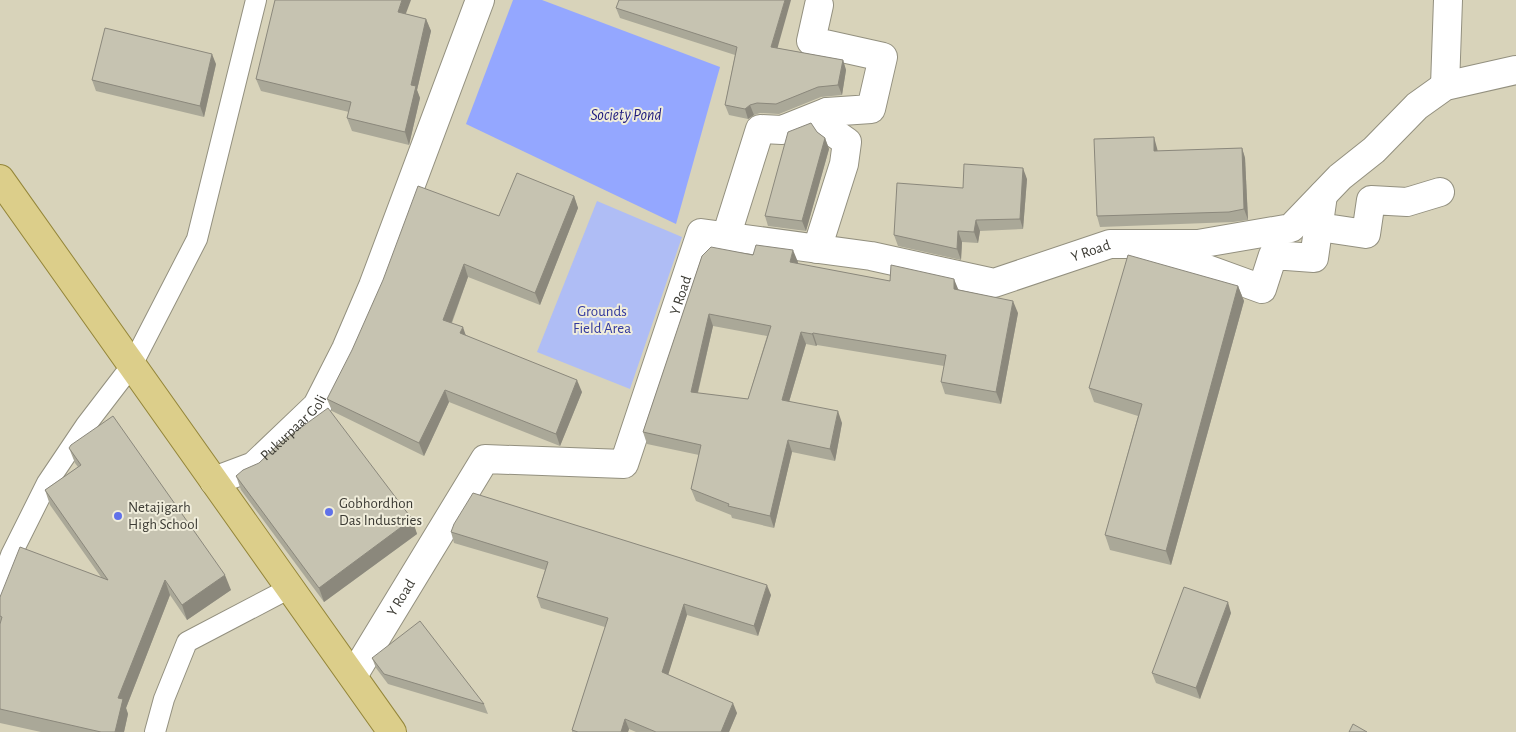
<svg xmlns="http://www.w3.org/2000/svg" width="1516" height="732" font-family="'Alegreya Sans',sans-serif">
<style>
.built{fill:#d8d3ba}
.green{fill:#afbdf5}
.water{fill:#94a7ff}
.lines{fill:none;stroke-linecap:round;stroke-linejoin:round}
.service-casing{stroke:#93907f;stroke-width:22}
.pedestrian-casing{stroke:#93907f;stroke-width:30}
.minor-casing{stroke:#93907f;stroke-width:30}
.primary-casing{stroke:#948639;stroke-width:30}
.service{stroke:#fff;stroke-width:20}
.pedestrian{stroke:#fff;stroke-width:28}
.minor{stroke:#fff;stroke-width:28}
.primary{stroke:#dcce8a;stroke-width:28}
.wall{fill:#aaa898;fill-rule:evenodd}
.shaded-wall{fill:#8b887c}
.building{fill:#c6c3b1;stroke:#8b887c;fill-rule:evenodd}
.poi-dot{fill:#6071e9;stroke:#f0eddb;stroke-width:2}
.labels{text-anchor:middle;stroke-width:4;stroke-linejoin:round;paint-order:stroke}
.street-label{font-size:15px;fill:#3c3b34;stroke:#f0eddb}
.park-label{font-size:15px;fill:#333a9d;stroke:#f0eddb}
.poi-label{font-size:15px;fill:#3c3b34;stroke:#f0eddb;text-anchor:start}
.water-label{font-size:16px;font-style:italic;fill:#1e1a7d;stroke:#f0eddb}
</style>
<rect width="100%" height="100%" fill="#e3e0ce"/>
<rect class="built" x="0" y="0" width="1516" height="732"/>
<polygon class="green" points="597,201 682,237 630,389 537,352"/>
<polygon class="water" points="513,0 542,0 720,67 676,224 466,124"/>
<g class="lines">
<g class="service-casing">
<g id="service">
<polyline points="0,586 11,555 47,483 86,425 132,365 197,239 256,0"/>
<polyline points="155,732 164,699 187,642 290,588"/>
</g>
</g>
<g class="pedestrian-casing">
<g id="pedestrian">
<polyline points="1319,227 1366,234 1371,200 1407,202 1440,192"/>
<polyline points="726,237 760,129 782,130 827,112 871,109 883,57 811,41 819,5"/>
<polyline points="1141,245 1262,289 1273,255 1314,258 1323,195"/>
<polyline points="817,249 844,164 847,142 830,130 827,112"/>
<path id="s1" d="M214 481 254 466 317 406 346 349 373 286 480 0"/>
</g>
</g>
<g class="minor-casing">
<g id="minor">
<polyline points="1445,86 1448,0"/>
<path id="s2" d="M353 676 485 459 624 464 701 233 871 256 994 283 1110 244H1198L1291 228 1340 177 1374 150 1417 106 1445 86 1516 70"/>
</g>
</g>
<g class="primary-casing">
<polyline id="primary" points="0,179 392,732"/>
</g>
<use href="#service" class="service"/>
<use href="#pedestrian" class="pedestrian"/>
<use href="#minor" class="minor"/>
<use href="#primary" class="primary"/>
</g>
<g class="wall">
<polygon points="616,8 777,48 843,60 846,70 842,95 821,97 779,114 760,113 754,115 748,119 729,115 725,105 735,55 620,18"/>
<polygon points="406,14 426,19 431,31 417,90 420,98 409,145 352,131 347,118 349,112 261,91 256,79"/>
<polygon points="216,64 204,117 96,91 92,80"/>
<polygon points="817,132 825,138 829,149 806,231 768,226 765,216"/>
<polygon points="1157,148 1158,151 1242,148 1245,158 1248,220 1233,222 1100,227 1097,216"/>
<polygon points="1027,179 1023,229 980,231 978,243 962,242 961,260 898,246 894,235 963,188"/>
<polygon points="574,196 578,208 540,305 468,277 452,323 466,335 582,392 560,446 449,402 424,456 332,411 327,399 499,216"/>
<path d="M753 255 798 262 797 264 890 281 958 290 1018 313 1001 404 945 394 941 382 944 366 817 345 816 346 806 344 789 402 842 423 835 461 792 452 774 528 732 518 731 515 696 501 691 489 699 455 647 444 643 432 702 256ZM713 326 767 336 748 399 698 393Z"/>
<polygon points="1238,286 1244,301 1171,565 1110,550 1105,535 1138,416 1094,402 1089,388"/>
<polygon points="69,448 231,590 187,620 170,595 126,708 128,714 124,732 41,732 0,723 0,597 101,577 50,505 45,490 78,467 75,463"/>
<polygon points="236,476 412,519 417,534 324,602 241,490"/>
<polygon points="451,532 771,595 758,636 687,615 668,674 737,713 729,732 636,732 629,729 628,732 572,732 572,730 605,627 541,608 537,597 545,570 454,543"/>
<polygon points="1231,613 1200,699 1156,683 1152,673"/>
<polygon points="372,658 484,704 488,714 388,684 376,668"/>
</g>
<g class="shaded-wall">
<polygon points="402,0 411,0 402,24 398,12"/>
<polygon points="785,0 791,0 775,57 771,47"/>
<polygon points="426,19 431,31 417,90 420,98 409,145 405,132 411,85"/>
<polygon points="212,54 216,64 204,117 200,106"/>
<polygon points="843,60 846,70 842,95 838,85"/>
<polygon points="750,105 754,115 748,119 745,109"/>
<polygon points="1154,137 1157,148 1158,161 1154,151"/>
<polygon points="825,138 829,149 806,231 802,221"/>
<polygon points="1242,148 1245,158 1248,220 1244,209"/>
<polygon points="1023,168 1027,179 1023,229 1020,219"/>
<polygon points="574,196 578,208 540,305 535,293"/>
<polygon points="976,220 980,231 978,243 974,232"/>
<polygon points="958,231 962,242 961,260 957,249"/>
<polygon points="793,250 798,262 794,274 790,262"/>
<polygon points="464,264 468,277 448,332 443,320"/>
<polygon points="954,279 959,291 954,289"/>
<polygon points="1238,286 1244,301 1171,565 1166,551"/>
<polygon points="1013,301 1018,313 1001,404 996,392"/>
<polygon points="709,314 713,326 695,404 691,392"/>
<polygon points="463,327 467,339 460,333"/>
<polygon points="801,332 806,344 786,412 782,400"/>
<polygon points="813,333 817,345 816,346 812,334"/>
<polygon points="577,380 582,392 560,446 556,434"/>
<polygon points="445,390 449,402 424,456 419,443"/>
<polygon points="838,411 842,423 835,461 830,449"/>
<polygon points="788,440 792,452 774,528 770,516"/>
<polygon points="412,519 417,534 324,602 319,588"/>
<polygon points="225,575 231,590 187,620 182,605"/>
<polygon points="165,580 170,595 126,708 128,714 124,732 115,732 118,698"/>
<polygon points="767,585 771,595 758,636 754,626"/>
<polygon points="1228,602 1231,613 1200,699 1196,688"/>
<polygon points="684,604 687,615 666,682 662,672"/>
<polygon points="733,703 737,713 729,732 721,732"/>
<polygon points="625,719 629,729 628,732 621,732"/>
</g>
<g class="building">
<polygon points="275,0 402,0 398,12 426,19 411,85 416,86 405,132 347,118 351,102 256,79"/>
<polygon points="619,0 785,0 771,47 843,60 838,85 818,87 776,104 757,103 750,105 745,109 725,105 737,47 616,8"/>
<polygon points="105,28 212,54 200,106 92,80"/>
<polygon points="811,123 817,132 825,138 802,221 765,216 788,132"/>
<polygon points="1154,137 1154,151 1242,148 1244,209 1229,212 1097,216 1094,139"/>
<polygon points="964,164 1023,168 1020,219 976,220 974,232 958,231 957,249 894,235 897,183 963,188"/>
<polygon points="517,173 574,196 535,293 464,264 443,320 463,327 460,333 577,380 556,434 445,390 419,443 327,399 352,350 383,280 418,186 499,216"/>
<path d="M756 245 793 250 790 262 890 281 891 265 954 279V289L1013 301 996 392 941 382 946 355 813 333 812 334 801 332 782 400 838 411 830 449 788 440 770 516 728 506 729 504 691 489 701 445 643 432 702 256 711 247 753 255ZM709 314 771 326 748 399 691 392Z"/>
<polygon points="1128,255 1238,286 1166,551 1105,535 1142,404 1089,388"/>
<polygon points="328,408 412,519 319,588 236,476 243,470 259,463 281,442"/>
<polygon points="113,416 225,575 182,605 165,580 118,698 123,699 115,732 101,732 0,709 0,624 2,617 0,616 0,597 20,547 108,580 45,490 81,465 69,448 71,445"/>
<polygon points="473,493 767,585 754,626 684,604 662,672 733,703 721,732 656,732 625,719 621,732 578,732 572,730 608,618 537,597 548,562 451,532 454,524"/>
<polygon points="1184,587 1228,602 1196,688 1152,673"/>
<polygon points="420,621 484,704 384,674 372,658"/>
<polygon points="1353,724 1367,732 1349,732"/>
</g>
<g class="poi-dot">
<circle cx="329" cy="512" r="5"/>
<circle cx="118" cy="516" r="5"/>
</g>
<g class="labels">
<g class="street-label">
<text dy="5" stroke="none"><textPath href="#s2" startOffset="1036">Y Road</textPath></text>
<text dy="5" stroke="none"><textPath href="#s2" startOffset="571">Y Road</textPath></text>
<text dy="5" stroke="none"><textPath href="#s1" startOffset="98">Pukurpaar Goli</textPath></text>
<text dy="5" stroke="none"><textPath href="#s2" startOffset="92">Y Road</textPath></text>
</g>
<g class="park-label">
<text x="602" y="316">Grounds<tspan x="602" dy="17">Field Area</tspan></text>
</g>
<g class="poi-label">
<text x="339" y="508">Gobhordhon<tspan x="339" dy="17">Das Industries</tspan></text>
<text x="128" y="512">Netajigarh<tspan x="128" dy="17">High School</tspan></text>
</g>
<g class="water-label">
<text x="626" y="120">Society Pond</text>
</g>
</g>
</svg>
